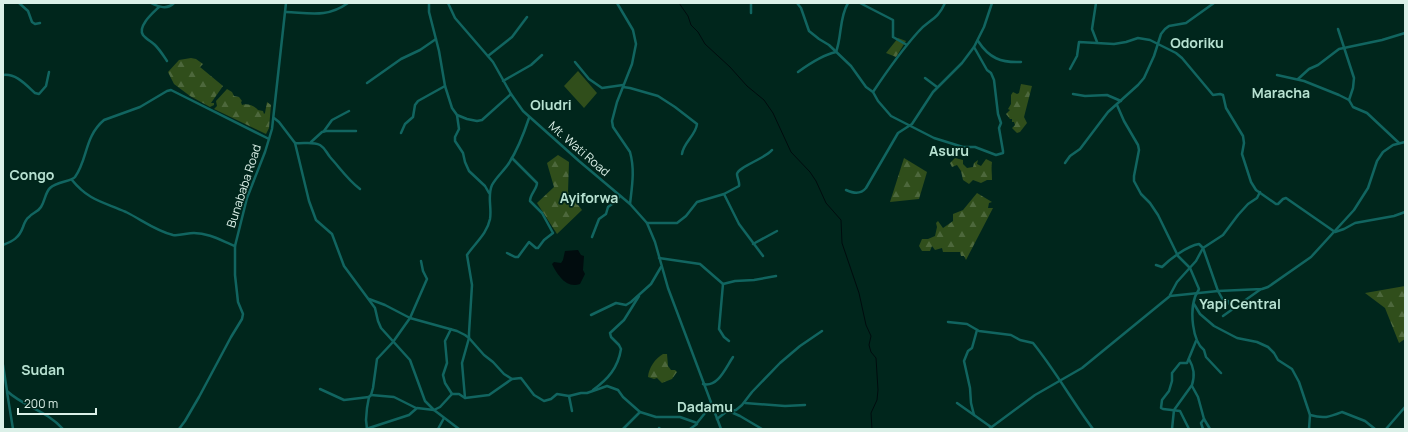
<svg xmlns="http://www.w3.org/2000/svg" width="1408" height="432" font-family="Manrope,sans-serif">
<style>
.grass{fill:#304e1b}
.forest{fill:url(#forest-firs)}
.water{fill:#010c0e}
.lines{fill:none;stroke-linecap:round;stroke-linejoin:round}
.stream{stroke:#010c0e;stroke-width:1}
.street{stroke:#116560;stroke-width:2.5}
.labels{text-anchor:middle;stroke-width:3.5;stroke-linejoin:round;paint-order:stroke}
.street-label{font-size:12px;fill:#dbf0e8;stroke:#00261c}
.quarter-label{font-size:14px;font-weight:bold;fill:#b7e1d1;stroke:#00261c}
</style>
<defs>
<pattern id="forest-firs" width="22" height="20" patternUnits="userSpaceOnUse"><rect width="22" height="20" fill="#304e1b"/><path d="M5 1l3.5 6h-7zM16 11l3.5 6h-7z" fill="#4d683c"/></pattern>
</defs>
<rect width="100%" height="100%" fill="#00261c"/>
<polygon class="grass" points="578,71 597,93 584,108 564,86"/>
<g class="forest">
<polygon points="898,38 906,41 896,57 886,53"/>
<polygon points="191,58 196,59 203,64 200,67 223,86 211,103 214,103 214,105 210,107 190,96 174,84 168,72 179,60"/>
<polygon points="1021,84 1032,86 1024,117 1027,123 1020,132 1017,133 1012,128 1015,125 1014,122 1012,122 1012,119 1010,119 1006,114 1010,110 1008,109 1011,104 1011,95 1013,92 1017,94 1019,93"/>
<path d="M227 89 232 92 234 96 239 97 242 101 241 102 242 105C247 103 255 106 258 110L263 111 264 114 265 113 267 102 271 105 269 128 266 134 214 109 217 106 216 101Z"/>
<polygon points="558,155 569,162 568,192 582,210 557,234 537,203 554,187 547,163"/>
<polygon points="904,158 927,172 919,199 890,202"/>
<path d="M955 158 963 160V164L967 168 973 167 974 163 978 160 977 164 981 166 986 159 992 162C991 168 992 173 992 180H987L981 183 973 180 969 184 963 180 961 171 957 165 952 167 950 163Z"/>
<polygon points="977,193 992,202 989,203 988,208 993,208 966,260 964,256 961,256 960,252 943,252 942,248 935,250 932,246 930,251 922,251 919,246 922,239 928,239 935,236 937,227 936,223 938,221 943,228 953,221 953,214 963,210"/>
<polygon points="1405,286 1405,339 1399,343 1385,308 1365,293"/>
<path d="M663 354H667L668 366 671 370H675L677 372 672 379 662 383 657 378 654 379 648 377C649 367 655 359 663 354Z"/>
</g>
<path class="water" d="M578 250 581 255 584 256 583 270 585 274 580 284C566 289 557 274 552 264L554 262 561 263 563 260 565 251Z"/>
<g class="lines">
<polyline class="stream" points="679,3 688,16 691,25 698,32 705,44 730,67 747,86 764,100 773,113 791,152 810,172 816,181 826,203 841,220 842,243 859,293 866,325 871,336 869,345 871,352 876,358 878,390 877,400 871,413 872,429"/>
<g class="street">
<polyline points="19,3 28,11 32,22 35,24 40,23"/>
<path d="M151 3C159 7 167 10 174 3"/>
<polyline points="429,3 429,12 439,51 445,86 452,108 457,115 467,119 477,121 482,120 511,94"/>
<polyline points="448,3 455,18 493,62 511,94 523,111 579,161 630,204 647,223 655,242 668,288 721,429"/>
<path d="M617 3 633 30 636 44 632 64 617 102 612 121 613 127 630 152C635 170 632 186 630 204"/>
<polyline points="751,3 751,13"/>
<polyline points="797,3 801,8 809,31 819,39 829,45 851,66 866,87 873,92 878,101 891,116 934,138 963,147 975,147 996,155 1003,153 1003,151 999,128 1001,123 998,114 994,80 991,73 987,70 974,47"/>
<polyline points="860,3 893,20 893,37 907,45"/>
<polyline points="1096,3 1092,29 1097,42"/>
<path d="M159 7C154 12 137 26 143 35 146 39 152 42 155 45 160 50 163 55 167 61"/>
<path d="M286 12C310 13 327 18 348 3"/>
<polyline points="1338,29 1354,78 1353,88 1349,100"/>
<path d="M978 41C989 58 1001 63 1021 62"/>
<polyline points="488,56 512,37 527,17"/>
<polyline points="575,62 589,79 602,88 623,85"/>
<polyline points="1070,69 1077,56 1079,42 1114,44 1126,42 1138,38 1150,40 1176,53 1182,58 1213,95 1220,94 1223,95 1226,108 1243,136 1244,143 1242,154 1251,182 1256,190 1276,204 1278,204 1283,199 1286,198 1335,232 1344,229 1355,223 1394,216 1405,212"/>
<path d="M798 72C809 64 822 55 836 52 842 36 839 18 848 3"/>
<path d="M3 75C16 73 26 85 35 93L39 94 46 86 49 72"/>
<polyline points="1277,75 1304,81 1339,95 1349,100 1353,107 1367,113 1399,143"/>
<polyline points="925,78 937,87"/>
<polyline points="1298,79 1309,69 1318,65 1339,49 1382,40 1405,33"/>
<polyline points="503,81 531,65 542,55"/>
<polyline points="367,83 401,59 420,50 436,39"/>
<path d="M623 87 630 88 658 96 675 107 697 124C696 135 683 143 682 154"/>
<path d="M873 92C887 71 902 50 918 32 929 19 937 21 945 3"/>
<polyline points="1073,94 1085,96 1107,95 1121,101"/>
<path d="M1117 105 1124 121 1138 145 1139 150 1134 176V181L1141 194 1150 203 1158 215 1178 256 1190 268 1199 289C1198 292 1196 294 1195 297 1190 311 1192 341 1204 350L1206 357 1221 373"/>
<polyline points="457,115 459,129 455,137 455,141 463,153 465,162 469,171 485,186 489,193"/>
<polyline points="274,118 279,122 295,143 309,201 316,220 332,234 344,266 375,308 378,321 381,328 410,360 425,401 434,410 459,429"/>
<polyline points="324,131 332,120 349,111"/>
<polyline points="401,133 405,124 413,117 415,105 418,101 445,86"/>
<polyline points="311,142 322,132 326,131 356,131"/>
<path d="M295 143C303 144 312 141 320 145 325 148 326 152 330 157 340 168 348 180 360 189"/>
<polyline points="1065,163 1070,156 1080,149 1108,112 1138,85 1144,78 1154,56 1161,34 1165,29 1169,26 1186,23 1214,3"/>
<path d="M72 180C89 201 104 202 126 212 142 220 156 231 173 235 180 236 187 233 194 233 209 233 222 241 235 246"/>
<path d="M846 190C853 193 860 195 866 188L898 133 912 124 933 92 962 63 974 47 984 27 992 3"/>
<polyline points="724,194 739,224 763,256"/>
<path d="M647 223H677L686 216 697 202 724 194 739 186C740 182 737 178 737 174 738 167 766 158 772 150"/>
<polyline points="592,237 599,219 606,214 608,207 615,202 620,196"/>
<polyline points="753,244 777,231"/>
<path d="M3 245C13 241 19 238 23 227 24 224 26 219 29 217 32 213 38 212 41 207 45 201 45 193 50 188 57 181 71 182 75 177 88 159 84 137 104 120L140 107 167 91 171 90 269 139"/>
<path d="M507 253 515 257H518L529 242 536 248H538L544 240 553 233 542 213 530 201C530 194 537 189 537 183L512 158"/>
<polyline points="659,258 700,264 723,284 735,281 754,280 776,276"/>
<path d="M1156 265 1162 267C1170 259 1187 246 1199 244L1203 248 1196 261 1177 282 1170 295"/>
<polyline points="723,284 719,329 724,337 729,341"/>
<polyline points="369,299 385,305 410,318 457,331 465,335 469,338 484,355 493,362 504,374 512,379 521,378 534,395 544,401 551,399 557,394 569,396 581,393 587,393 607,386 618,390 623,397 640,412 656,417 680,417 697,423 705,413 712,407"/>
<polyline points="1194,304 1200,314 1214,326 1237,338 1257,342 1268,347 1274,353 1278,360 1292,369 1299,382 1310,415 1309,429"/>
<polyline points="1232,309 1228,301 1223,300 1218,291 1203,248 1223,235 1238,215 1248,204 1257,198 1260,192"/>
<polyline points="591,315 616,303 626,305 631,302 651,284 661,267"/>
<polyline points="1223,316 1261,289"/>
<path d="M948 322 967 324 979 331 1011 335 1020 340 1033 343C1055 370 1072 401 1093 429"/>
<polyline points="451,329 445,341 447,363 443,375 445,383 452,394"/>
<path d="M3 365 7 391C24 407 46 410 63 429"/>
<path d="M703 384C718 388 726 367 733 357"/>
<polyline points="1192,386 1198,397 1204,419 1210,429"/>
<polyline points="320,389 344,400 369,397"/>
<path d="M593 390C608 379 618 368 621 349L619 345 611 337 610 333 624 320 639 296"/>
<polyline points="7,392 13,429"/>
<polyline points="371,395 394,397 416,408"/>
<polyline points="569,396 572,411"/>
<path d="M465 398 462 363 469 338V333L472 285 467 255C475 243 487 234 490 219 492 207 487 196 492 185 497 176 504 171 509 163 518 149 524 133 529 118"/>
<polyline points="745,403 785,406 805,405"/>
<polyline points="957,403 991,427"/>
<polyline points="731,412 740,416 762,429"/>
<polyline points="974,415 971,403 970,388 964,361 968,351 972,348 977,330"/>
<path d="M1310 415C1324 419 1329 417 1342 412L1365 421 1375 429"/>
<polyline points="717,419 726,412 736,410 742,405 752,392 780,363 800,346 822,331"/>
<polyline points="659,428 660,429"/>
<polyline points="179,429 185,421 199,397 231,337 242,319 243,314 238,302 235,275 235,246 247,198 265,152 272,129 286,3"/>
<polyline points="366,429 409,415 417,408 434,410 440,407 452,394 459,394 465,398 489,395 512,379"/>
<polyline points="367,429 366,420 367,408 369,397 371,395 373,388 377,359 393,342 410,318 427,279 423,271 421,261"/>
<polyline points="438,429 444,418"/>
<polyline points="623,429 640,412"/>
<polyline points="690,429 697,424"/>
<polyline points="989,429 1035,395 1082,368 1170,296 1218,291 1262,289 1268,287 1311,257 1354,210 1368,188 1377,161 1383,152 1393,145 1405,142"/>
<path d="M1172 429 1174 410 1192 385C1195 375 1194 368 1189 359"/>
<polyline points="1189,429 1180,411 1163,409 1161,408 1162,400 1169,391 1172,381 1172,373 1180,363 1187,363 1196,341"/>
<polyline points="1203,429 1201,423 1204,419"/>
<polyline points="1386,429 1405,407"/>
</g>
</g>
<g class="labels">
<g class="street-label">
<text transform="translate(579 149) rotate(41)" y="4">Mt. Wati Road</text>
<text transform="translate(244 186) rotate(-72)" y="4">Bunababa Road</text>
</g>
<g class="quarter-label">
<text x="1197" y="48">Odoriku</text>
<text x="1281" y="98">Maracha</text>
<text x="551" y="110">Oludri</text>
<text x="949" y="156">Asuru</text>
<text x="32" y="180">Congo</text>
<text x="589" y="203">Ayiforwa</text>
<text x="1240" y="309">Yapi Central</text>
<text x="43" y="375">Sudan</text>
<text x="705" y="412">Dadamu</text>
</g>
</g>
<rect width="1408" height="432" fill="none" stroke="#dbf0e8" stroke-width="8"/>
<path d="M18 408v6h78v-6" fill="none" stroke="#dbf0e8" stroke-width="2"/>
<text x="24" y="408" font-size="12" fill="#dbf0e8" stroke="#00261c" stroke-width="3" paint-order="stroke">200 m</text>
</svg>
